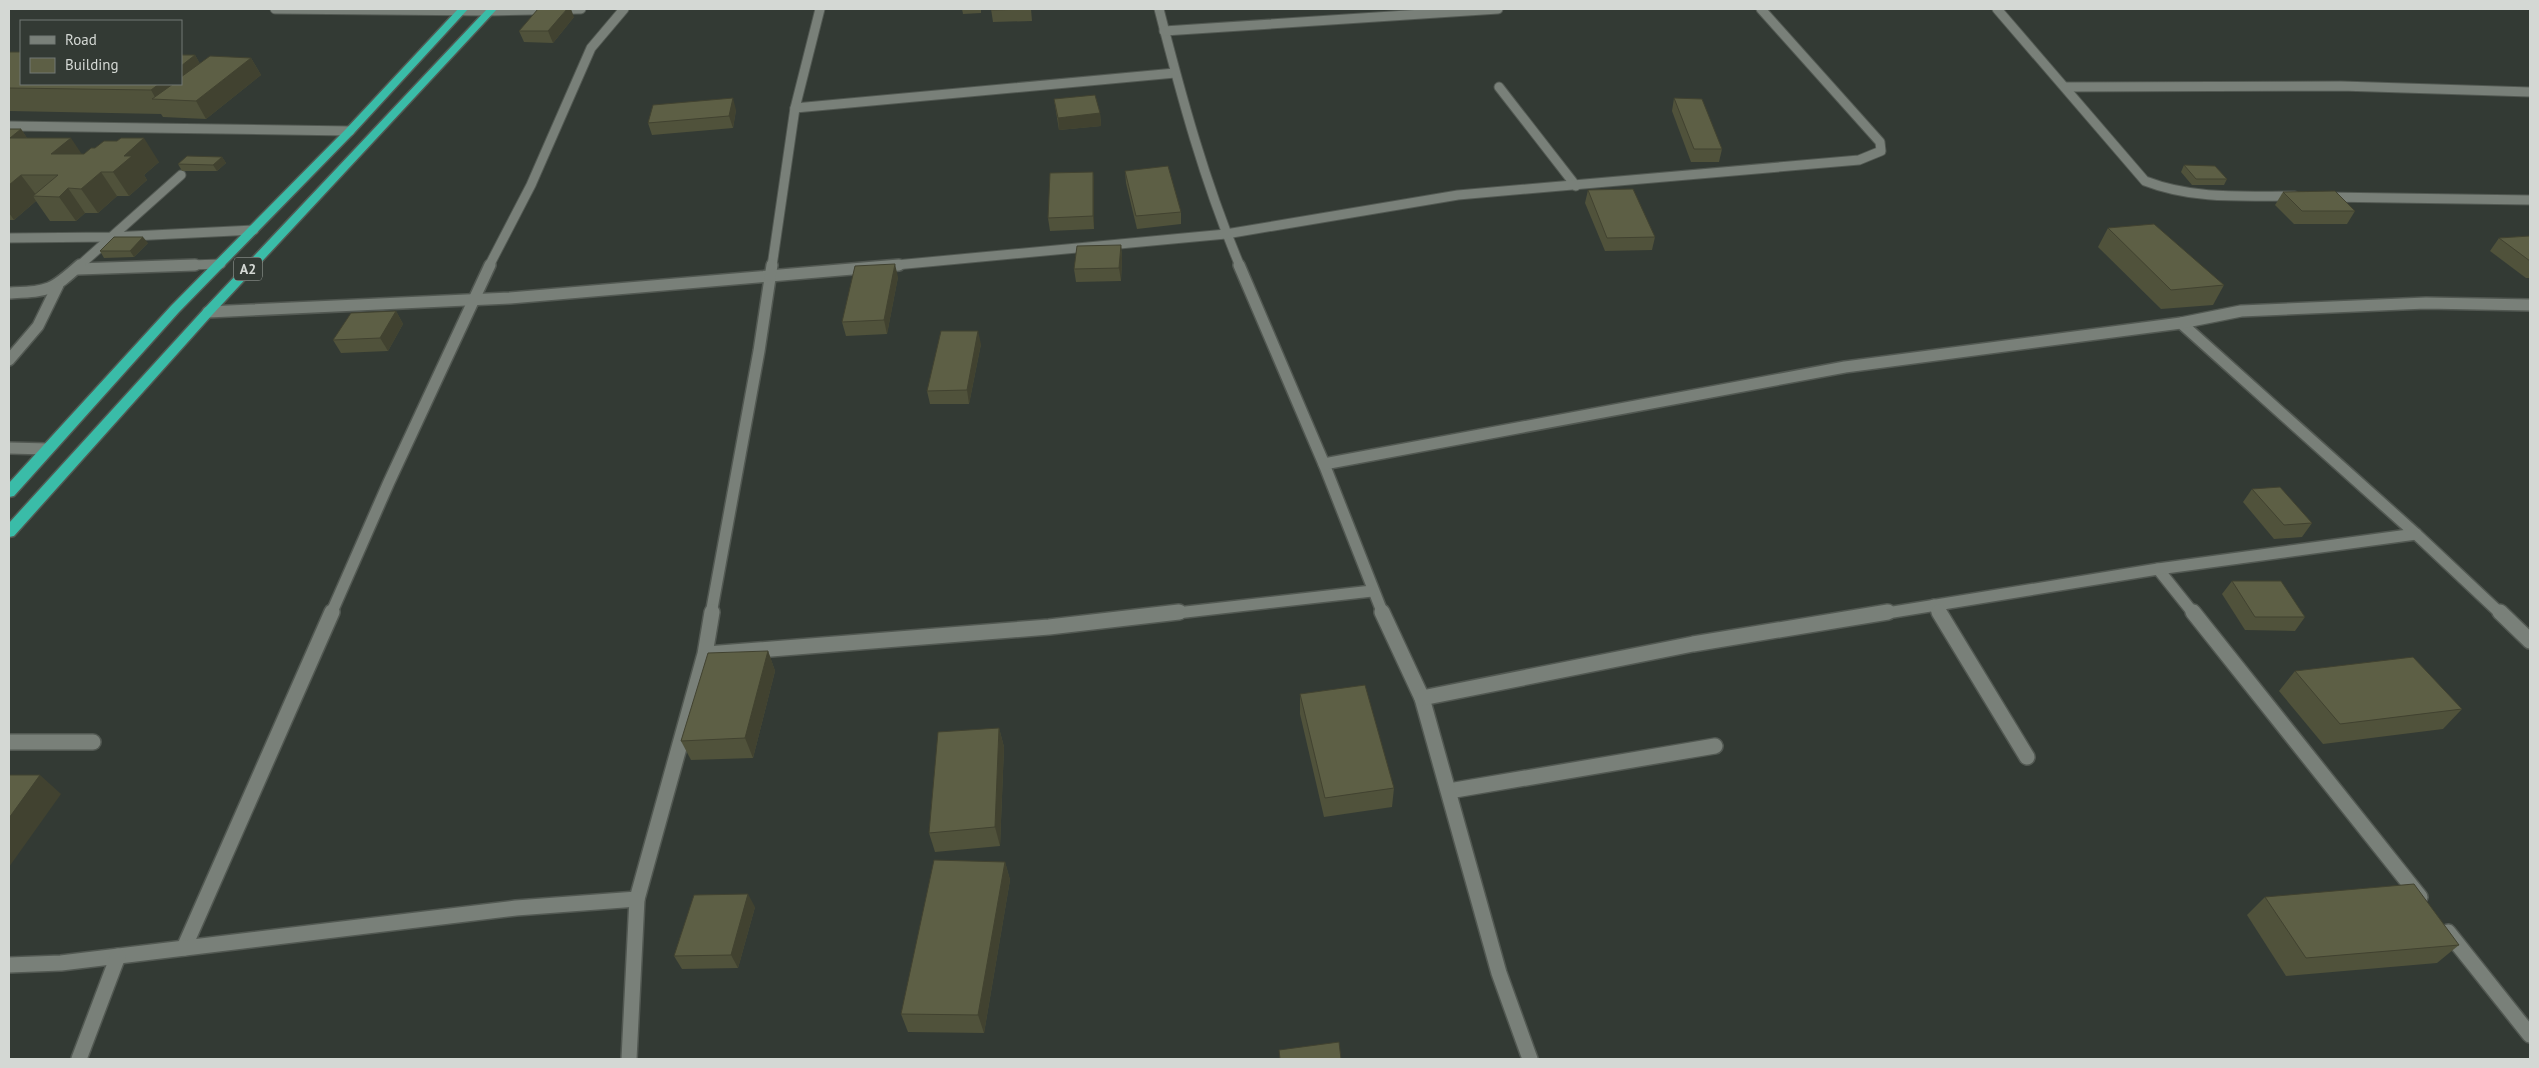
<svg xmlns="http://www.w3.org/2000/svg" width="2539" height="1068" font-family="'PT Sans',sans-serif">
<style>
.lines{fill:none;stroke-linecap:round;stroke-linejoin:round}
.lane-far2-casing{stroke:#525852;stroke-width:11}
.lane-far1-casing{stroke:#525852;stroke-width:14}
.lane-casing{stroke:#525852;stroke-width:18}
.street-far2-casing{stroke:#525852;stroke-width:11}
.street-far1-casing{stroke:#525852;stroke-width:14}
.street-casing{stroke:#525852;stroke-width:18}
.highway-casing{stroke:#525852;stroke-width:3}
.lane-far2{stroke:#798079;stroke-width:9}
.lane-far1{stroke:#798079;stroke-width:11}
.lane{stroke:#798079;stroke-width:15}
.street-far2{stroke:#798079;stroke-width:9}
.street-far1{stroke:#798079;stroke-width:11}
.street{stroke:#798079;stroke-width:15}
.highway{fill:#3abca8;fill-rule:evenodd}
.wall{fill:#50523b}
.shaded-wall{fill:#414230}
.building{fill:#5d5f45;stroke:#414230}
.labels{text-anchor:middle;stroke-width:4;stroke-linejoin:round;paint-order:stroke}
.shield{fill:#333a34;stroke:#a4a9a4;stroke-width:1}
.shield-label{font-size:14px;font-weight:bold;fill:#d4d8d4}
</style>
<rect width="100%" height="100%" fill="#333a34"/>
<g class="lines">
<g class="lane-far2-casing">
<g id="lane-far2">
<polyline points="9,126 350,131"/>
<polyline points="9,238 112,237 254,230"/>
<polyline points="79,266 181,175"/>
<polyline points="159,266 221,264"/>
</g>
</g>
<g class="lane-far1-casing">
<g id="lane-far1">
<polyline points="78,269 195,265"/>
<path d="M9 293C49 291 50 292 80 265"/>
<polyline points="9,360 38,326 58,285"/>
<polyline points="9,448 48,449"/>
</g>
</g>
<g class="lane-casing">
<g id="lane">
<polyline points="9,742 93,742"/>
<polyline points="1449,791 1715,746"/>
</g>
</g>
<g class="street-far2-casing">
<g id="street-far2">
<polyline points="275,9 489,11 581,9"/>
<polyline points="820,9 795,108 1175,73"/>
<path d="M1159 9C1181 95 1205 184 1240 266"/>
<path d="M1997 9 2145 181C2194 200 2244 196 2295 196"/>
<polyline points="1164,31 1498,9"/>
<polyline points="1499,87 1576,186"/>
<polyline points="2065,87 2341,86 2530,92"/>
<polyline points="2325,197 2530,200"/>
<polyline points="489,266 531,185 591,48 624,9"/>
<polyline points="772,266 795,108"/>
<polyline points="885,266 1226,234 1458,195 1859,160 1881,151 1880,142 1761,9"/>
</g>
</g>
<g class="street-far1-casing">
<g id="street-far1">
<polyline points="1239,265 1324,464 1383,614"/>
<polyline points="208,312 510,298 899,265"/>
<polyline points="2181,323 2416,534 2501,614"/>
<polyline points="1324,464 1845,367 2181,323 2241,311 2426,303 2530,305"/>
<polyline points="2158,569 2194,614"/>
<polyline points="1934,605 1939,614"/>
<polyline points="331,614 389,482 490,265"/>
<polyline points="711,614 759,351 772,265"/>
<polyline points="1168,614 1372,591"/>
<polyline points="1881,614 2158,569 2416,534"/>
</g>
</g>
<g class="street-casing">
<g id="street">
<polyline points="1382,612 1422,698 1499,973 1530,1059"/>
<polyline points="1939,612 2027,757"/>
<polyline points="2193,612 2420,897"/>
<polyline points="2500,612 2530,641"/>
<polyline points="707,654 1049,627 1179,612"/>
<polyline points="1422,698 1693,644 1888,612"/>
<polyline points="2448,932 2530,1035"/>
<polyline points="184,948 332,612"/>
<polyline points="9,965 61,963 516,908 637,899 705,654 712,612"/>
<polyline points="79,1059 118,956"/>
<polyline points="629,1059 637,899"/>
</g>
</g>
<g class="highway-casing">
<g id="highway">
<polygon points="458,9 468,9 354,133 179,312 14,496 9,497 9,483 171,306 346,129"/>
<polygon points="487,9 497,9 212,315 14,536 9,537 9,523 204,309"/>
</g>
</g>
<use href="#lane-far2" class="lane-far2"/>
<use href="#lane-far1" class="lane-far1"/>
<use href="#lane" class="lane"/>
<use href="#street-far2" class="street-far2"/>
<use href="#street-far1" class="street-far1"/>
<use href="#street" class="street"/>
<use href="#highway" class="highway"/>
</g>
<g class="wall">
<polygon points="962,9 981,9 981,13 963,14"/>
<polygon points="991,9 1031,9 1032,21 993,22"/>
<polygon points="574,17 553,43 524,42 519,31"/>
<polygon points="9,52 195,55 200,64 251,58 261,75 206,119 163,117 161,114 9,111"/>
<polygon points="1674,98 1722,149 1719,162 1691,162 1672,111"/>
<polygon points="1054,99 1100,113 1101,126 1059,130"/>
<polygon points="736,110 733,128 652,135 648,123"/>
<polygon points="9,129 21,129 27,138 81,154 159,162 144,175 147,180 129,196 117,196 98,213 85,213 76,221 50,221 36,201 14,220 9,220"/>
<polygon points="222,157 226,163 217,171 182,171 178,164"/>
<polygon points="2184,165 2227,179 2224,185 2192,185 2181,172"/>
<polygon points="1125,171 1181,212 1181,224 1137,229 1126,183"/>
<polygon points="1093,172 1094,184 1094,229 1050,231 1048,218"/>
<polygon points="1588,190 1655,237 1652,250 1605,251 1585,203"/>
<polygon points="2283,192 2355,211 2347,224 2294,224 2275,205"/>
<polygon points="2108,228 2224,285 2213,305 2161,309 2098,247"/>
<polygon points="2530,236 2530,278 2526,278 2490,251 2499,238"/>
<polygon points="148,243 134,257 104,258 100,251"/>
<polygon points="1121,245 1122,258 1121,281 1076,282 1074,269"/>
<polygon points="898,277 887,334 846,336 842,322"/>
<polygon points="396,311 403,324 388,351 341,353 333,340"/>
<polygon points="981,344 969,404 930,404 927,391"/>
<polygon points="2252,489 2312,523 2302,537 2274,539 2243,502"/>
<polygon points="2232,581 2305,617 2295,631 2245,630 2222,594"/>
<polygon points="768,651 775,671 753,758 691,760 681,741"/>
<polygon points="2295,671 2462,709 2443,729 2323,744 2279,691"/>
<polygon points="1300,694 1394,788 1392,807 1324,817 1300,714"/>
<polygon points="999,728 1004,747 1000,846 935,852 929,833"/>
<polygon points="1005,862 1010,880 984,1033 908,1032 901,1014"/>
<polygon points="2265,897 2459,945 2437,963 2286,976 2247,915"/>
<polygon points="755,907 738,968 682,969 674,956"/>
</g>
<g class="shaded-wall">
<polygon points="567,9 571,9 574,17 553,43 548,31"/>
<polygon points="195,55 208,78 156,99 151,90 159,84 181,84 181,66"/>
<polygon points="251,58 261,75 206,119 196,101"/>
<polygon points="733,98 736,110 733,128 729,116"/>
<polygon points="1100,113 1101,126 1059,130 1058,118"/>
<polygon points="21,129 37,153 10,138"/>
<polygon points="71,138 87,162 51,154"/>
<polygon points="144,138 159,162 144,175 147,180 129,196 113,172 124,156"/>
<polygon points="222,157 226,163 217,171 213,165"/>
<polygon points="101,172 117,196 98,213 81,189"/>
<polygon points="1093,172 1094,184 1094,229 1093,216"/>
<polygon points="21,175 37,196 33,196 36,201 14,220 9,213 9,185"/>
<polygon points="68,188 85,213 76,221 59,197"/>
<polygon points="143,237 148,243 134,257 130,251"/>
<polygon points="1121,245 1122,258 1121,281 1119,268"/>
<polygon points="895,264 898,277 887,334 884,320"/>
<polygon points="396,311 403,324 388,351 380,338"/>
<polygon points="978,331 981,344 969,404 967,390"/>
<polygon points="768,651 775,671 753,758 745,738"/>
<polygon points="999,728 1004,747 1000,846 995,827"/>
<polygon points="40,775 61,794 9,867 9,818"/>
<polygon points="1005,862 1010,880 984,1033 978,1015"/>
<polygon points="748,894 755,907 738,968 731,955"/>
</g>
<g class="building">
<polygon points="538,9 567,9 548,31 519,31"/>
<polygon points="991,9 1031,9 991,10"/>
<polygon points="9,52 21,52 21,84 159,84 151,90 9,88"/>
<polygon points="181,55 195,55 181,66"/>
<polygon points="210,56 251,58 196,101 152,99 173,84 181,84 181,77"/>
<polygon points="1095,95 1100,113 1058,118 1054,99"/>
<polygon points="733,98 729,116 648,123 653,105"/>
<polygon points="1674,98 1702,99 1722,149 1694,149"/>
<polygon points="9,129 21,129 10,138 71,138 51,154 84,154 91,148 95,148 104,141 117,141 121,138 144,138 124,156 132,156 113,172 101,172 81,189 68,188 59,197 33,196 58,175 21,175 9,185"/>
<polygon points="187,156 222,157 213,165 178,164"/>
<polygon points="2184,165 2215,166 2227,179 2196,179"/>
<polygon points="1168,166 1181,212 1136,216 1125,171"/>
<polygon points="1093,172 1093,216 1048,218 1050,173"/>
<polygon points="1633,189 1655,237 1607,238 1588,190"/>
<polygon points="2335,191 2355,211 2302,211 2283,192"/>
<polygon points="2154,224 2224,285 2171,290 2108,228"/>
<polygon points="2530,236 2530,261 2499,238"/>
<polygon points="114,237 143,237 130,251 100,251"/>
<polygon points="1121,245 1119,268 1074,269 1077,246"/>
<polygon points="895,264 884,320 842,322 855,266"/>
<polygon points="396,311 380,338 333,340 351,313"/>
<polygon points="941,331 978,331 967,390 927,391"/>
<polygon points="2280,487 2312,523 2284,525 2252,489"/>
<polygon points="2232,581 2281,581 2305,617 2255,617"/>
<polygon points="768,651 745,738 681,741 708,653"/>
<polygon points="2413,657 2462,709 2340,724 2295,671"/>
<polygon points="1365,685 1394,788 1325,798 1300,694"/>
<polygon points="999,728 995,827 929,833 938,732"/>
<polygon points="9,775 40,775 9,818"/>
<polygon points="934,860 1005,862 978,1015 901,1014"/>
<polygon points="2414,884 2459,945 2306,958 2265,897"/>
<polygon points="748,894 731,955 674,956 694,895"/>
<polygon points="1339,1042 1341,1059 1280,1059 1279,1050"/>
</g>
<g class="labels">
<rect class="shield" x="234" y="257.5" width="28" height="23" rx="4"/>
<g class="shield-label">
<text x="248" y="274">A2</text>
</g>
</g>
<rect width="2539" height="1068" fill="none" stroke="#d4d8d4" stroke-width="20"/>
<rect x="20" y="20" width="162" height="65" fill="#333a34" stroke="#737974"/>
<rect x="30" y="36" width="25" height="8" fill="#798079" stroke="#737974"/>
<text x="65" y="45" font-size="15" fill="#d4d8d4">Road</text>
<rect x="30" y="58" width="25" height="15" fill="#5d5f45" stroke="#737974"/>
<text x="65" y="70" font-size="15" fill="#d4d8d4">Building</text>
</svg>
